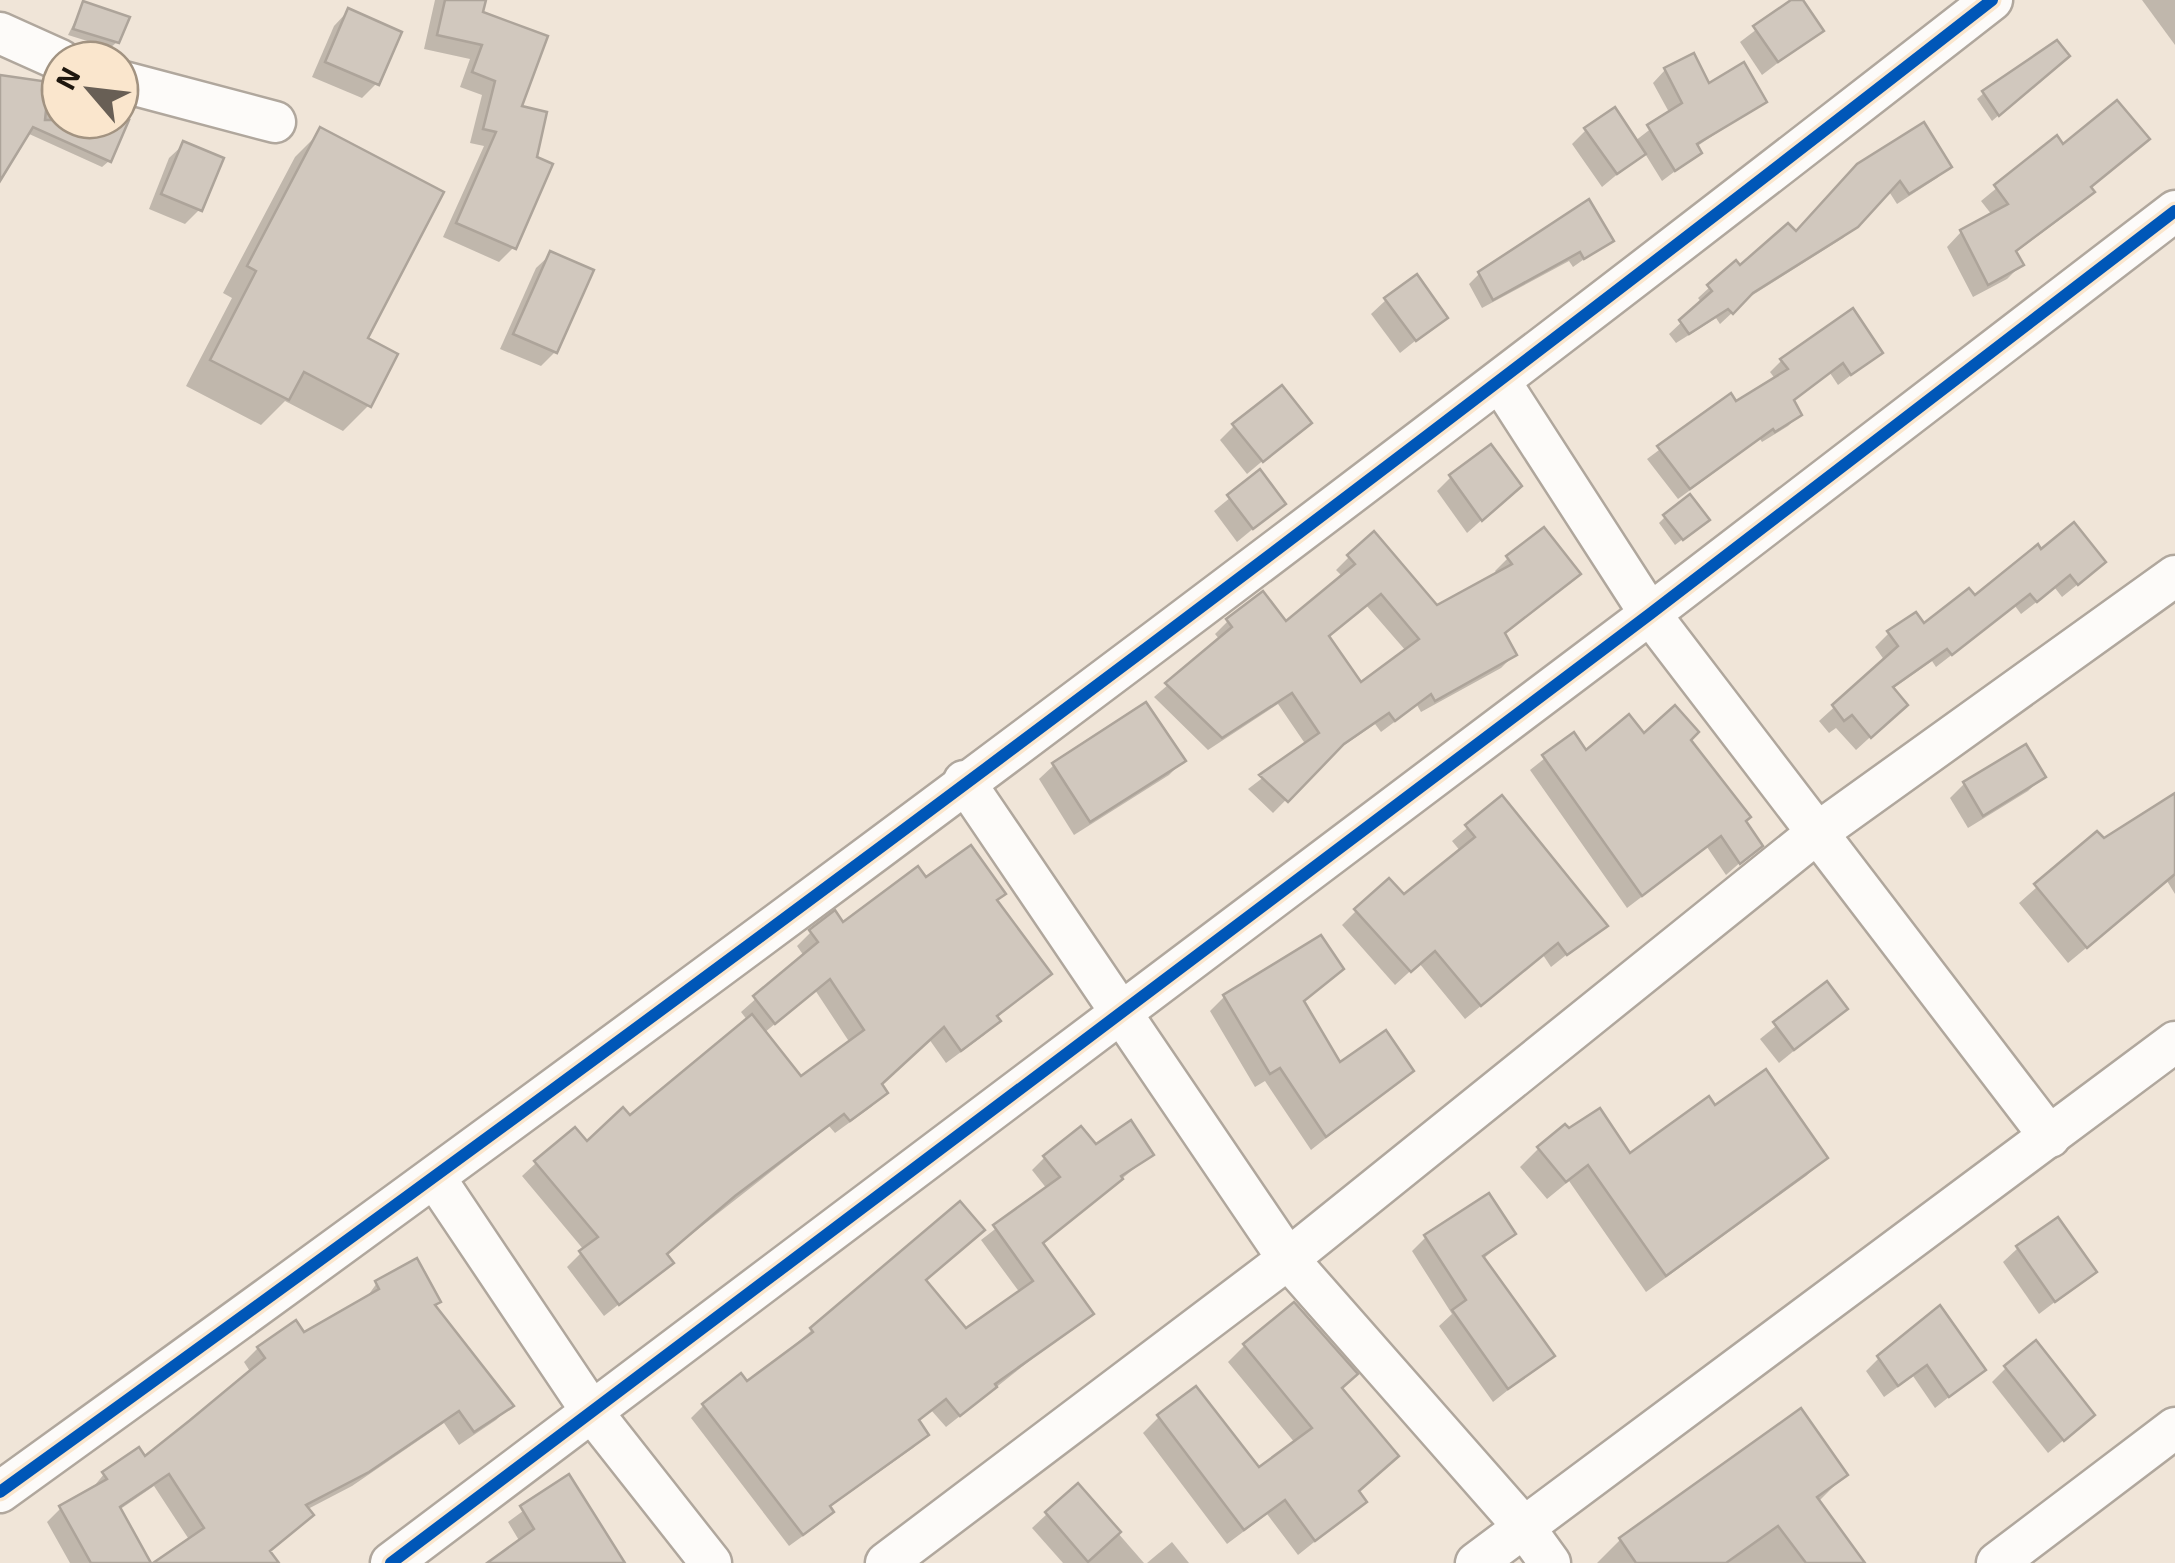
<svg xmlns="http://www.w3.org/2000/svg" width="2175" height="1563" font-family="'Exo 2',sans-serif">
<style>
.shadow{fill:#0003;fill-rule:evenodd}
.building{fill:#d1c8be;stroke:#ada49a;stroke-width:2.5;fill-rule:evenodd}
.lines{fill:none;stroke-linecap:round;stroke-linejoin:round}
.street-casing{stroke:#b0a79d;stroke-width:45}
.street{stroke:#fdfbf9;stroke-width:40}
.cycleway-casing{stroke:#fae6cd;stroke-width:19}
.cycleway{stroke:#0057b8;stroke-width:12}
</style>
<rect width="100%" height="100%" fill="#f0e5d8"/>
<g class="shadow">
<polygon points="435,0 483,0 480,14 519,108 513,248 499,262 443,237 484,146 470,143 482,95 460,87 470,59 424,49"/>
<polygon points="1795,0 1800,0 1820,31 1762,75 1740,42"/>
<polygon points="2142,0 2175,0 2175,45"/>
<polygon points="84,3 117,42 110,48 68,35"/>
<polygon points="348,11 376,84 362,98 312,77 334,26"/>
<polygon points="2060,62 1992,121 1977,99 1984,93"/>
<polygon points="1665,70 1764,101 1696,147 1699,153 1662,181 1644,152 1602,187 1572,144 1586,130 1635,141 1670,114 1653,83"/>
<polygon points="0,77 60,100 60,120 106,120 109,161 102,167 27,133 0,152"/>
<polygon points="1923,126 1949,167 1937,178 1897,204 1888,190 1843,238 1748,298 1720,324 1716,318 1676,343 1669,334 1702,303 1698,298 1735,264 1740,269 1795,234"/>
<polygon points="321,131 364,339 369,405 343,431 285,401 261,425 186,386 232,298 223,293 295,157"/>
<polygon points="2056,139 2062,147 2132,153 2089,188 2092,192 2078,206 2015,253 2021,265 2007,279 1973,297 1947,247 1961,232 1992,215 1981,201"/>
<polygon points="184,144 199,210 185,224 149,209 169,158"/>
<polygon points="1611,240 1573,267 1569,261 1482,308 1469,284 1479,274"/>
<polygon points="551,254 555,352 541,366 500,349 536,268"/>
<polygon points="1386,300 1445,317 1400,353 1371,314"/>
<polygon points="1853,312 1880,353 1838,385 1830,373 1792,402 1799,415 1788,426 1762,442 1760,439 1678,499 1647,459 1730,397 1736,404 1776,380 1770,372 1781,361"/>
<polygon points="1308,423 1247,474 1220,440 1234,426"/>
<polygon points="1260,473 1283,504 1237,542 1214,511"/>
<polygon points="1451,477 1504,500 1467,533 1437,491"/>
<polygon points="1665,517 1700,526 1675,545 1659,523"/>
<path d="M1543 530 1565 586 1503 635 1514 655 1501 668 1421 712 1417 705 1381 732 1375 724 1330 755 1273 813 1248 789 1306 745 1278 704 1208 750 1154 697 1220 640 1215 634 1228 621 1286 625 1343 577 1336 570 1349 557 1437 608 1497 574 1495 571 1508 558ZM1366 605 1406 651 1360 685 1327 637Z"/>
<polygon points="2037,548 2088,576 2062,597 2055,588 2021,614 2015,606 1936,667 1932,661 1891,690 1890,719 1856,750 1836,728 1829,733 1819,721 1885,661 1875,647 1889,633 1923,627 1974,599"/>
<polygon points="1573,736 1586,754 1644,736 1688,740 1760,845 1726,875 1707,847 1627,908 1530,770"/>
<polygon points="1183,761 1169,775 1074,835 1039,779 1054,765"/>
<polygon points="2043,777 2028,791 1968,828 1950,798 1964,784"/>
<polygon points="2175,796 2175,894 2167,881 2068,963 2019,903 2097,834 2103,842"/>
<polygon points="1502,799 1604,925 1551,967 1543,955 1465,1019 1419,963 1395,985 1342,925 1356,911 1403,898 1461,852 1452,841"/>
<path d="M925 880 995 901 1049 974 995 1018 998 1021 984 1035 946 1063 929 1039 879 1085 885 1093 871 1107 835 1133 829 1126 665 1255 671 1263 604 1316 567 1267 584 1250 522 1176 536 1163 586 1145 630 1119 748 1021 741 1012 804 956 797 946 811 932 843 925ZM815 990 850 1043 800 1079 764 1033Z"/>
<polygon points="1826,985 1845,1009 1779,1063 1760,1039"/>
<polygon points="1224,997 1302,1003 1340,1065 1411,1071 1311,1150 1265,1081 1255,1087 1210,1011"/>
<polygon points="1715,1108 1825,1158 1806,1176 1646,1292 1569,1181 1547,1199 1520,1167 1539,1148 1629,1157"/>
<polygon points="1095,1148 1151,1155 1040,1245 1090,1313 946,1427 931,1410 917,1422 926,1435 913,1448 828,1508 831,1512 818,1525 789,1546 691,1418 704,1405 747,1385 812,1330 924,1281 965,1331 1020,1293 981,1240 1047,1189 1032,1170 1045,1157"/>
<polygon points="1513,1234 1483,1259 1551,1356 1493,1402 1439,1326 1452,1314 1412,1251 1426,1237"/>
<polygon points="2018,1248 2094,1272 2039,1314 2003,1262"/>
<polygon points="377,1283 433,1306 510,1406 496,1420 459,1445 444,1423 352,1486 306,1510 268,1552 266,1563 158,1563 190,1541 154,1486 119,1510 114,1563 70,1563 47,1522 61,1508 91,1490 104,1474 145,1460 251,1373 244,1362 258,1348 304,1335 364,1301"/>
<polygon points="1245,1345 1339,1390 1356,1492 1364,1502 1298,1555 1267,1514 1227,1544 1143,1433 1159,1417 1259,1470 1295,1443 1228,1362"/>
<polygon points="1879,1358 1983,1370 1935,1408 1913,1376 1884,1397 1866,1371"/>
<polygon points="2006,1368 2077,1429 2048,1453 1992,1382"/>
<polygon points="1845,1475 1818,1502 1862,1563 1597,1563 1620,1540"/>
<polygon points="568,1478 618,1563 495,1563 520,1542 508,1522"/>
<polygon points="1077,1486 1144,1563 1063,1563 1032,1528"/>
<polygon points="1172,1542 1189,1563 1147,1563"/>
</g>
<g class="building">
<polygon points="445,0 486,0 483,12 548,36 522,106 547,112 537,157 553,164 516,249 456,223 496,132 483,129 495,81 472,72 482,45 437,35"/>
<polygon points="1791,0 1803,0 1824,31 1778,62 1753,26"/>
<polygon points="83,1 130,17 119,43 73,29"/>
<polygon points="348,8 402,32 379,85 325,62"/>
<polygon points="2057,40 2070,56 1999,116 1982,91"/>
<polygon points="1694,53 1709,83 1744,62 1767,102 1697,144 1702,153 1675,171 1647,125 1682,103 1664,68"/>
<polygon points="0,75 49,82 45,120 129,120 111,162 33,127 0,181"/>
<polygon points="2117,100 2150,139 2091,187 2095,192 2016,251 2024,265 1988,285 1960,230 2008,204 1994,185 2057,135 2063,144"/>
<polygon points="1615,107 1646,154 1617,174 1584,128"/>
<polygon points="1924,122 1952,167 1909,194 1900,181 1858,227 1753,293 1733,314 1728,309 1689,334 1679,320 1712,291 1707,285 1736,260 1740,265 1788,223 1796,231 1857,164"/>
<polygon points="320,127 444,192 368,338 398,354 371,407 304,372 289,400 210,360 256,271 247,266"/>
<polygon points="183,141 224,158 202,211 161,194"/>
<polygon points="1589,199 1614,241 1584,259 1580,252 1493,300 1478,272"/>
<polygon points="550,251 594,270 557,353 513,334"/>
<polygon points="1417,274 1448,318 1416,341 1384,298"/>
<polygon points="1853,308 1883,353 1851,375 1843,363 1794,400 1802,415 1775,432 1773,429 1690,489 1657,446 1731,393 1736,401 1788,369 1780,359"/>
<polygon points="1282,385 1312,423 1263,462 1232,424"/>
<polygon points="1491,444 1522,486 1482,521 1449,475"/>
<polygon points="1260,469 1286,504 1253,529 1227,495"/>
<polygon points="1690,494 1710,520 1683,540 1663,515"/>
<polygon points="2074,522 2106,562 2078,585 2070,575 2037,602 2030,594 1952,655 1947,649 1893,687 1908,705 1871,738 1852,715 1844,721 1832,705 1898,646 1887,631 1916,612 1924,623 1969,588 1975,595 2038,544 2041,549"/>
<path d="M1544 527 1581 574 1505 633 1517 655 1435 701 1431 694 1395 721 1389 713 1344 744 1288 802 1259 775 1319 733 1292 693 1222 738 1165 683 1232 627 1226 619 1263 591 1286 621 1355 564 1347 555 1374 531 1437 605 1512 564 1506 556ZM1381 594 1419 639 1361 682 1329 636Z"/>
<polygon points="1146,702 1186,761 1090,822 1052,763"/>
<polygon points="1675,705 1699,732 1691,740 1751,817 1746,821 1763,846 1740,864 1721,836 1642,896 1542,755 1574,732 1586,750 1629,714 1644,733"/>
<polygon points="2026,744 2046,777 1983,816 1963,782"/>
<polygon points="2175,793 2175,874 2087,948 2034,884 2097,831 2104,838"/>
<polygon points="1502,795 1608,926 1567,955 1558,943 1481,1006 1435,951 1411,972 1354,909 1389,878 1404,894 1475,837 1465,825"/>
<polygon points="971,845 1006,894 997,900 1052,974 997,1016 1001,1021 961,1051 944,1027 882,1084 888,1093 850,1121 844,1114 735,1196 667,1254 674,1263 619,1305 579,1251 598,1237 534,1161 575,1127 587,1141 623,1107 630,1115 752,1014 801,1076 864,1030 830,979 775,1024 753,996 818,942 809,930 835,910 843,922 918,866 926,877"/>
<polygon points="1321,935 1344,969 1304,1001 1340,1062 1386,1030 1414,1071 1326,1137 1280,1068 1270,1074 1223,995"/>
<polygon points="1827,981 1848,1009 1794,1050 1773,1022"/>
<polygon points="1766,1069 1828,1158 1666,1276 1588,1165 1566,1182 1537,1147 1565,1124 1569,1128 1600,1108 1630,1153 1709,1096 1715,1105"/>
<polygon points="1131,1120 1154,1155 1121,1176 1123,1179 1043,1243 1094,1314 995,1384 997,1387 960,1416 946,1399 919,1420 929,1435 830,1506 834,1512 803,1535 702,1404 741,1373 747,1381 813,1332 810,1328 960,1201 985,1230 926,1280 966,1328 1033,1281 993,1225 1060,1177 1043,1156 1081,1126 1096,1144"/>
<polygon points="1489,1193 1516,1234 1483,1256 1555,1356 1508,1389 1452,1310 1466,1300 1424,1235"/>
<polygon points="2058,1217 2097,1272 2055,1302 2016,1246"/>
<polygon points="417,1258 441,1302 435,1305 514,1406 474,1432 459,1411 369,1472 306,1505 314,1515 270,1551 279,1563 153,1563 204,1528 169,1474 120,1507 151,1563 91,1563 59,1506 107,1479 102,1472 139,1447 145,1456 189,1421 265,1358 257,1347 296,1320 304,1332 379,1289 375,1281"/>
<polygon points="1294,1302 1358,1374 1342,1388 1399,1456 1359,1491 1367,1502 1315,1541 1285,1500 1244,1530 1157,1415 1196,1386 1259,1467 1312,1428 1243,1344"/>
<polygon points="1940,1305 1986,1370 1949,1397 1927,1365 1898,1386 1877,1356"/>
<polygon points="2036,1340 2095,1415 2064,1441 2004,1366"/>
<polygon points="1801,1408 1848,1475 1817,1497 1865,1563 1806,1563 1778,1526 1726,1563 1636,1563 1619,1538"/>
<polygon points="569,1474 625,1563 487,1563 534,1529 520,1506"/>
<polygon points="1078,1483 1121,1532 1088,1562 1045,1512"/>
</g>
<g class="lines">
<g class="street-casing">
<g id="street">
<polyline points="0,33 60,60"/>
<polyline points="120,81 275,122"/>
<polyline points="1501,383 1650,614 2050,1137"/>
<polyline points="964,781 1288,1259 1524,1527 1550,1563"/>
<polyline points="435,1178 592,1412 711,1563"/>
<path d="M0 1492C673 1007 1338 511 1992 0"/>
<polyline points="391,1563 1650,614 2175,211"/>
<polyline points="886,1563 1288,1259 1817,833 2175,576"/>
<polyline points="1476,1563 2175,1042"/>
<polyline points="1997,1563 2175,1428"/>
</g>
</g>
<use href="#street" class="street"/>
<g class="cycleway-casing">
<g id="cycleway">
<path d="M0 1492C673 1007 1338 511 1992 0"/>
<polyline points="391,1563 1650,614 2175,211"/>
</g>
</g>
<use href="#cycleway" class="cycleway"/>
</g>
<g transform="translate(90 90) rotate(298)"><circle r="48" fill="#fae6cd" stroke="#a29381" stroke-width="2.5"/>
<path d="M0-8L18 38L0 25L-18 38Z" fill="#685f55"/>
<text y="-15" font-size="28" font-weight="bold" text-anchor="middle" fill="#1e170e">N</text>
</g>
</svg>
